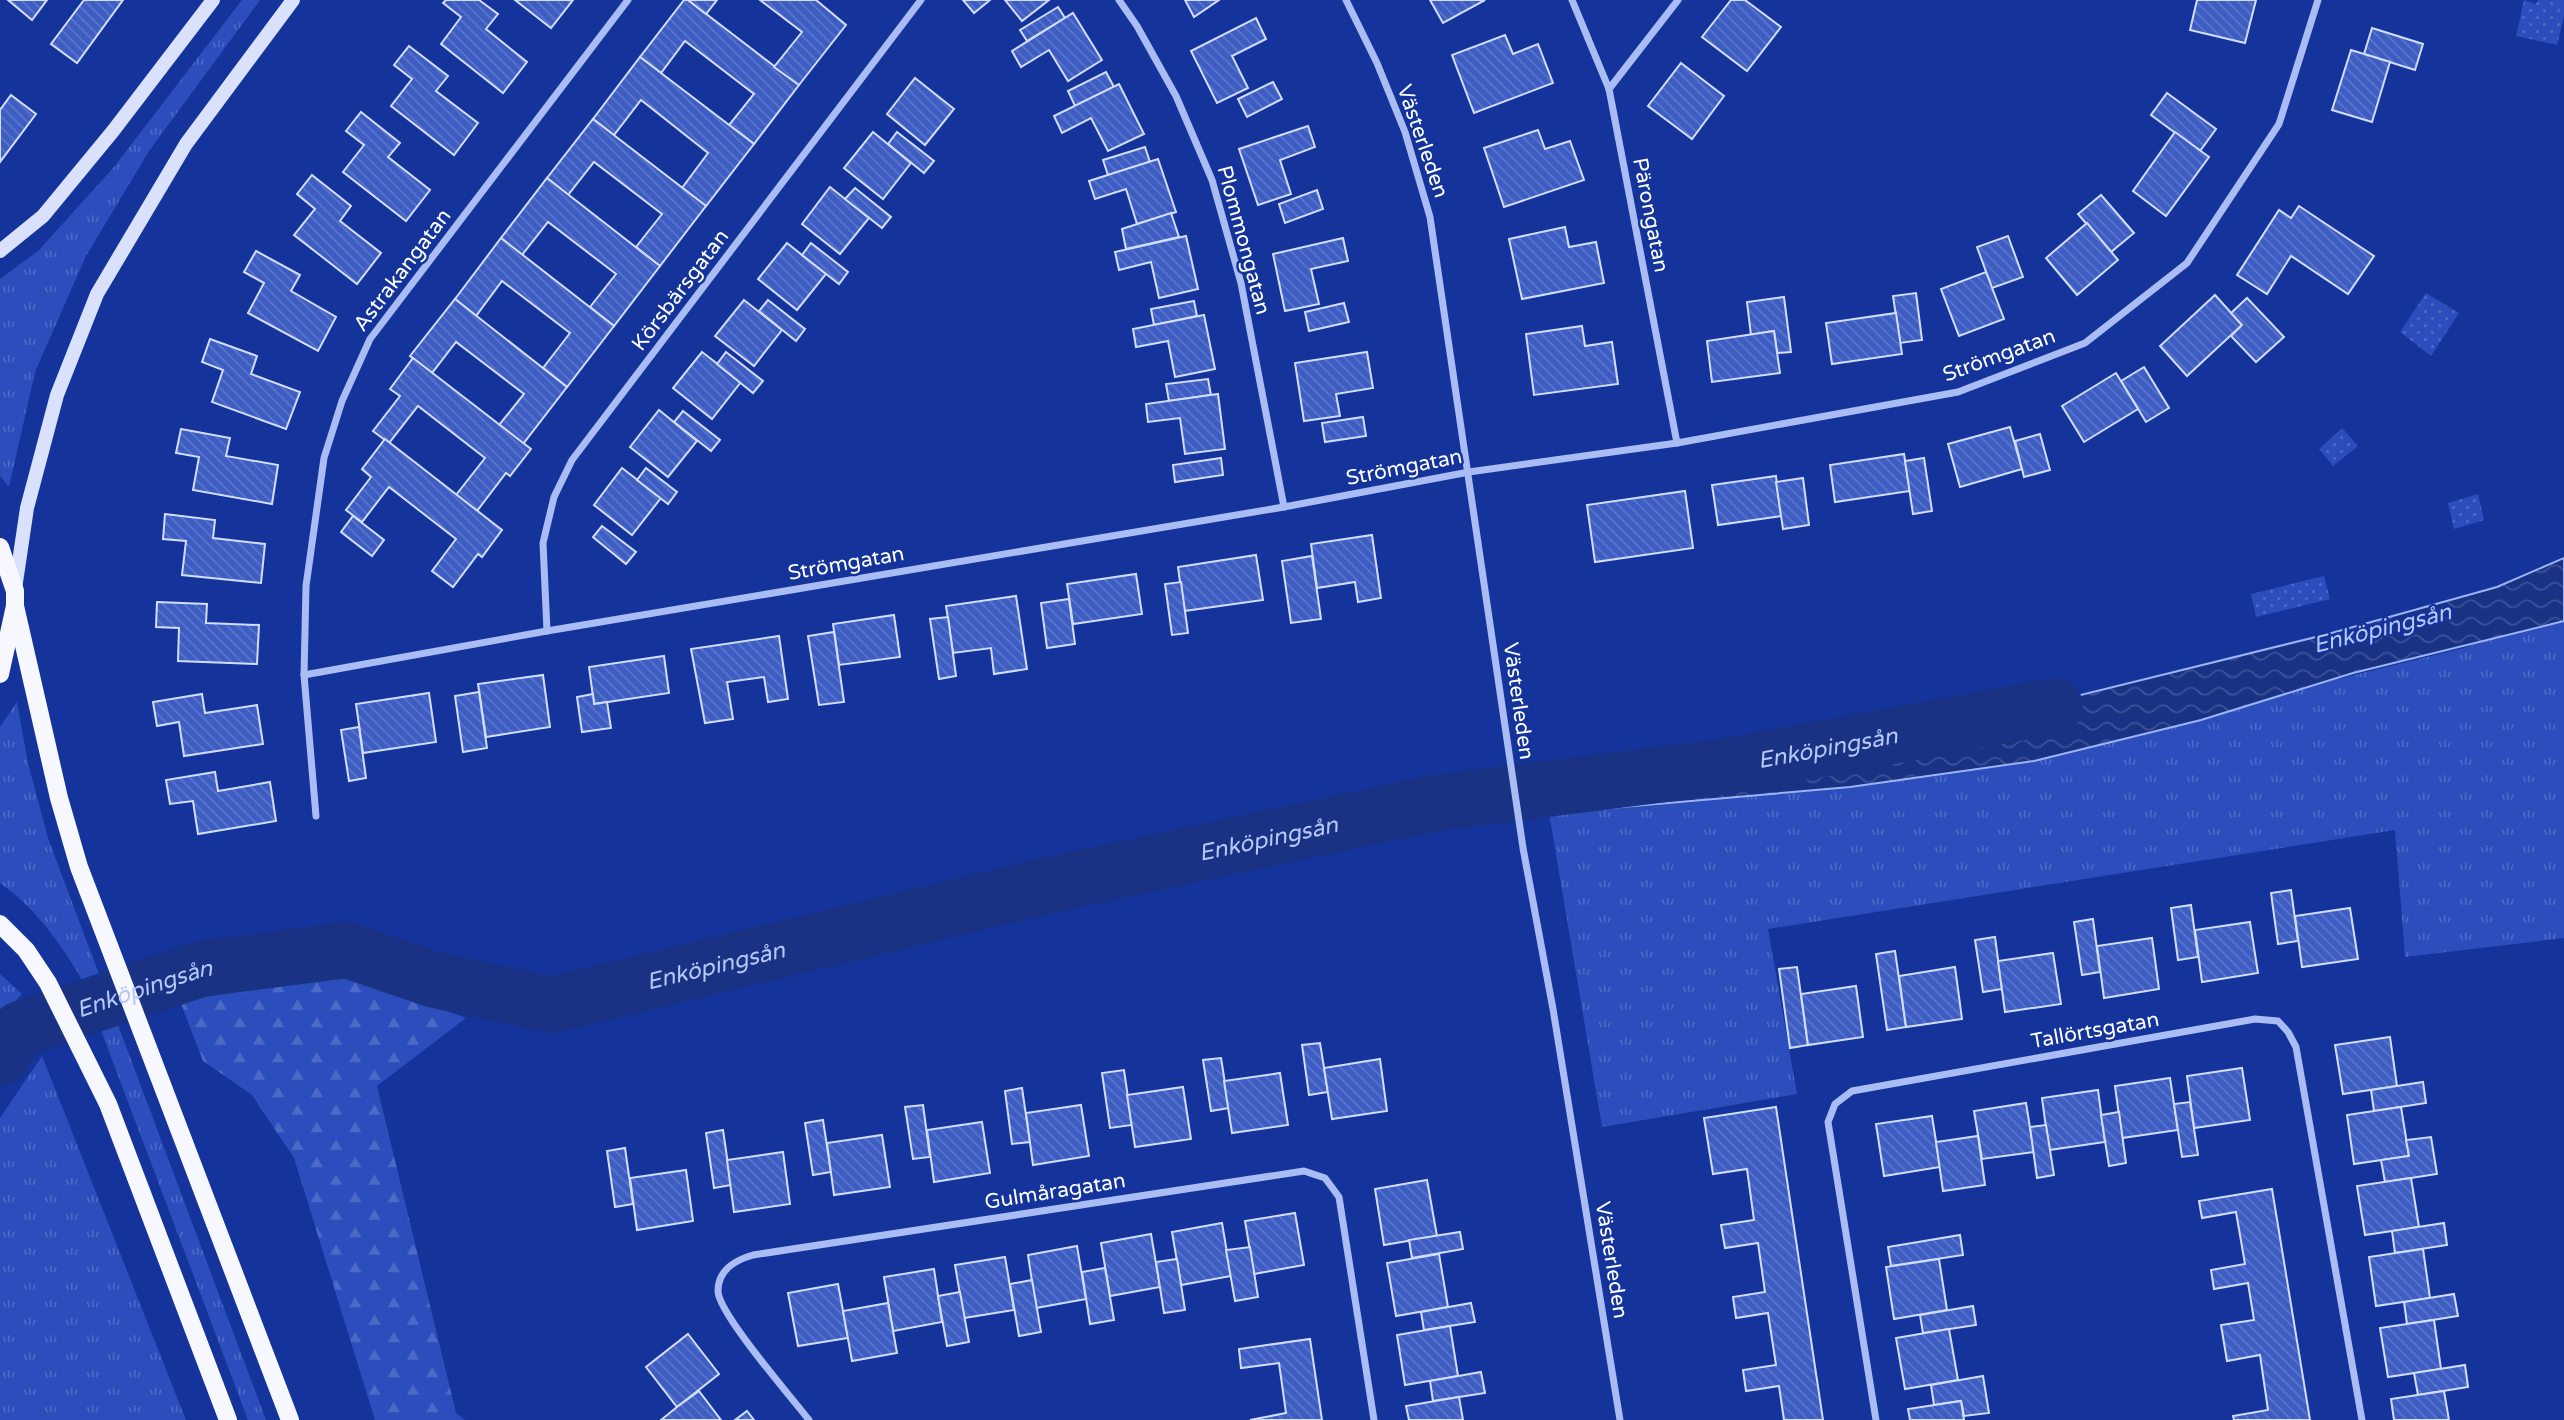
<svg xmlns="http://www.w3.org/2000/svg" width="2564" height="1420" font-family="'Varela Round',sans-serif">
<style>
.grass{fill:url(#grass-tufts)}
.forest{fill:url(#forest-firs)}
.garden{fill:url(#garden-dots)}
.water{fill:url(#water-waves);stroke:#9cb3f6;stroke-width:2}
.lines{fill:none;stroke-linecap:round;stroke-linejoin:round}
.river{stroke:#1a3283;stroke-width:56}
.building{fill:url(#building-back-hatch);stroke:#d2ddfd;stroke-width:2}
.street{stroke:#a9bcf3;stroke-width:7}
.secondary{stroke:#d9e1fd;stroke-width:14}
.primary{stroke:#f6f7ff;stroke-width:18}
.labels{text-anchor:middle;stroke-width:5;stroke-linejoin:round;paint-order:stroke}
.street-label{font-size:21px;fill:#fff;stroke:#14349c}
.water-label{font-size:23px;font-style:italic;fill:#b6c7fa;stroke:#14349c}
</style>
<defs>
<pattern id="grass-tufts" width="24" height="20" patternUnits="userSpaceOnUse" patternTransform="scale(1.75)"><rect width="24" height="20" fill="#2b4ebc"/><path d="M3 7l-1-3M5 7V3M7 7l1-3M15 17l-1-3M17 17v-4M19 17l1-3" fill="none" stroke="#4b69c6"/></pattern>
<pattern id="forest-firs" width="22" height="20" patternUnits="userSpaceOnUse" patternTransform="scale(1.75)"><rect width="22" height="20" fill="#2b4ebc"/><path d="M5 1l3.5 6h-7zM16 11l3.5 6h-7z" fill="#4b69c6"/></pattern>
<pattern id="garden-dots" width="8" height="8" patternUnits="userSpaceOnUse" patternTransform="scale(1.75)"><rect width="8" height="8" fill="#2b4ebc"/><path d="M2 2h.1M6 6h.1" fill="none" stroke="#4b69c6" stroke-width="1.8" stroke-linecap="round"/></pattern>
<pattern id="water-waves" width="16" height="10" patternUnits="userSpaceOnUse" patternTransform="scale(1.75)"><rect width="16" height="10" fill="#1a3283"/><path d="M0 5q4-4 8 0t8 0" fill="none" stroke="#3c5196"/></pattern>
<pattern id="building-back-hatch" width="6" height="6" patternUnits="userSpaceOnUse" patternTransform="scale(1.75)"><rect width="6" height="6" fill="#3d5dc3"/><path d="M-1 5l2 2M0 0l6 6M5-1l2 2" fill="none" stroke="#5a75cc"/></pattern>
</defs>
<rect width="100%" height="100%" fill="#14349c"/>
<g class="grass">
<polygon points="242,0 260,0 149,151 86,256 35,372 9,487 0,476 0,279 38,251 114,167"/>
<polygon points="2564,603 2564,938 2405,957 2395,830 1768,929 1797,1094 1602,1127 1549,813 1917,766 2151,725 2464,648"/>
<path d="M17 702 28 763 48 838 266 1420H248L82 980C60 942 36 909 0 883V727Z"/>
<polygon points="0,974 22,994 0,1018"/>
<polygon points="42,1056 186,1420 0,1420 0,1118"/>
</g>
<polygon class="forest" points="342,973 466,1018 377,1086 456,1413 465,1420 375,1420 294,1158 252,1095 203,1061 180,1001"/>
<g class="garden">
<polygon points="2524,0 2536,4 2538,0 2564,0 2564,16 2557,45 2516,36"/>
<polygon points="2426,293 2459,313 2431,356 2400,332"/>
<polygon points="2342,428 2358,446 2333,466 2319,449"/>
<polygon points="2478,494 2484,520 2454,529 2448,503"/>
<polygon points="2324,576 2330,599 2256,617 2251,594"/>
</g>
<polygon class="water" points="2564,558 2564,621 2353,673 2201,720 2034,761 1850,787 1565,812 1559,781 1837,755 2328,634 2497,587"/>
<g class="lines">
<path class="river" id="s1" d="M0 1058 20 1029 201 969 347 950 435 980 551 1005 1054 884 1435 803 1722 767 2055 706"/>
</g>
<g class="building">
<polygon points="8,0 47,0 32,20"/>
<polygon points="84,0 123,0 77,63 51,44"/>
<polygon points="446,0 479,0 498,14 486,29 527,62 503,93 441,44 461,17 443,3"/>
<polygon points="515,0 573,0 551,28"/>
<polygon points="684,0 688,0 799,85 754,144 729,125 754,94 685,41 661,73 640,57"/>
<polygon points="688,0 717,0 706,14"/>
<polygon points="760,0 816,0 846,25 799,85 774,67 802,32"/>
<polygon points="963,0 990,0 974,13"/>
<polygon points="1005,0 1049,0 1022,21"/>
<polygon points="1185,0 1219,0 1194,17"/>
<polygon points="1430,0 1485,0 1443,23"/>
<polygon points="1731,0 1745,0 1781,27 1747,71 1702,37"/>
<polygon points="2197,0 2256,0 2245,43 2190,30"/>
<polygon points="1058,7 1065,18 1027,41 1020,30"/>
<polygon points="1073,13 1102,60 1068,81 1049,50 1021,67 1012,51"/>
<polygon points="1256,18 1266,39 1232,56 1248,88 1217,103 1191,51"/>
<polygon points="2372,28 2423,44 2415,70 2364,54"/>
<polygon points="1505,35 1513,54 1538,44 1553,83 1474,113 1452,55"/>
<polygon points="409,46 448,76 436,91 478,123 454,155 391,106 412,79 394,65"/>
<polygon points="2351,50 2390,62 2372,122 2332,110"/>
<polygon points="640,57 754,144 706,206 682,188 708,153 641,100 614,135 593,119"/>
<polygon points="1681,63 1724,96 1692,139 1648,106"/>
<polygon points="1106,72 1114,87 1075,106 1068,91"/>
<polygon points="915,78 954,109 925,145 887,114"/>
<polygon points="1273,82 1282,99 1247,117 1238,99"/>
<polygon points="1119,84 1144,134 1108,151 1091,118 1062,133 1054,116"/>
<polygon points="2167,93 2216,129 2200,151 2151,115"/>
<polygon points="11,95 36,114 0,162 0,110"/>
<polygon points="361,112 400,143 388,157 430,190 406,221 343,172 364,145 346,131"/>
<polygon points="593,119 706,206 660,266 636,247 662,214 594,162 568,195 547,178"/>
<polygon points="1308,126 1315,147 1280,160 1291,194 1258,205 1239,149"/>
<polygon points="1538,130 1545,149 1570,141 1584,180 1504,207 1484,148"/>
<polygon points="873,132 911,163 883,199 844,168"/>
<polygon points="897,132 934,161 924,173 888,144"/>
<polygon points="2175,132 2209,157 2166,216 2133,191"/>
<polygon points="1145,147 1150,162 1108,175 1103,160"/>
<polygon points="1158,159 1176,212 1137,224 1126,189 1095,199 1089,181"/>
<polygon points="312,175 351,206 340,221 381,253 357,284 294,235 315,209 297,194"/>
<polygon points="547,178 660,266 614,326 590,307 616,274 548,222 522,255 501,238"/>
<polygon points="830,187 869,218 840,254 802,224"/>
<polygon points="855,188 891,217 882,228 845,199"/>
<polygon points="1317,190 1323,209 1285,223 1279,204"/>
<polygon points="2101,195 2134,233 2111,252 2078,214"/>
<polygon points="2299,206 2374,256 2348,294 2291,256 2267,294 2237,275 2279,210 2291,218"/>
<polygon points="1171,213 1179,237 1126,249 1122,229"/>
<polygon points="2087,223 2118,260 2077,295 2046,258"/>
<polygon points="1565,227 1569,247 1596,242 1604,283 1522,299 1509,239"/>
<polygon points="1186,236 1198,289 1159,298 1151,262 1119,270 1115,252"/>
<polygon points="2008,236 2023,277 1992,288 1977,247"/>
<polygon points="501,238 614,326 567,387 543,368 570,333 502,281 476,316 455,299"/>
<polygon points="1343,238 1348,261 1311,269 1319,304 1285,311 1273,254"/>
<polygon points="787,243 826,274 797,310 758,279"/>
<polygon points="811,243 848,272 839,284 802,255"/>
<polygon points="256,251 300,275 291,291 336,317 318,351 248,313 264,283 244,272"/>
<polygon points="1986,272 2004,319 1959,336 1941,289"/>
<polygon points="1916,293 1922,340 1900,343 1893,296"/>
<polygon points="2215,295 2242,325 2187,376 2160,346"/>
<polygon points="1784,297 1791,352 1777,353 1774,331 1751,335 1747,302"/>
<polygon points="2247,298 2284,337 2256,362 2231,336 2242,325 2231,313"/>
<polygon points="455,299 567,387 523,444 499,425 524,394 456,342 432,373 410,356"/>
<polygon points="744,300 782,330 754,366 715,336"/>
<polygon points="768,300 805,329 796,341 759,311"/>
<polygon points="1194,301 1197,316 1154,325 1151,309"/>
<polygon points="1344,303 1349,322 1309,331 1305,312"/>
<polygon points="1896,313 1902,354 1832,364 1826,323"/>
<polygon points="1204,315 1215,369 1175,377 1168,341 1136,347 1133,329"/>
<polygon points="1582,326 1585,346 1612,342 1618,384 1534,395 1526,334"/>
<polygon points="1774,331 1780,373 1712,382 1707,341"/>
<polygon points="210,339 257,356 251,374 300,392 286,429 212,402 223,370 202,362"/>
<polygon points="702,352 741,382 712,419 673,388"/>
<polygon points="726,352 763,381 753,393 717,364"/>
<polygon points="1367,352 1373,388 1336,394 1340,416 1304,421 1295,363"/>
<polygon points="413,358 531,449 510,476 506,473 477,511 456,495 485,458 418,406 389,443 373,431 400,396 390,389"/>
<polygon points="2144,367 2169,408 2146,422 2121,381"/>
<polygon points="2116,373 2138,409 2084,442 2062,406"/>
<polygon points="1208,379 1211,395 1169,401 1166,384"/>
<polygon points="1218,394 1225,449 1185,454 1180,418 1148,422 1146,404"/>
<polygon points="659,410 697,441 668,477 630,447"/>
<polygon points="683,411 720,440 711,451 674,422"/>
<polygon points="1363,417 1366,436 1325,442 1322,423"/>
<polygon points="2010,427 2022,469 1960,487 1948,444"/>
<polygon points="181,429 230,438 226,456 278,465 272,504 193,490 199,457 176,453"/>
<polygon points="2040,434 2050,470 2024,477 2015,441"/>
<polygon points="385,439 502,530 482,557 478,554 453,587 432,571 456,539 389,487 362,522 346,510 371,477 362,469"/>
<polygon points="1904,454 1910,491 1835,502 1830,465"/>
<polygon points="1221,458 1223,475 1175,482 1173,465"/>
<polygon points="1924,458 1932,511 1913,514 1905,461"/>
<polygon points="622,468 661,498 632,535 594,505"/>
<polygon points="646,468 677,492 668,504 637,480"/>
<polygon points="1776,476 1781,516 1718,525 1712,485"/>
<polygon points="1803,478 1809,525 1783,529 1776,482"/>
<polygon points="1685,491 1693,548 1595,562 1587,505"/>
<polygon points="165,514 215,520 213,538 265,544 261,583 182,575 186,541 163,539"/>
<polygon points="353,516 384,540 372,556 341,532"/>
<polygon points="602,526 636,552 626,564 593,537"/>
<polygon points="1372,535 1381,598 1358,602 1355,582 1317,588 1311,544"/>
<polygon points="1256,555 1263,600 1184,611 1178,567"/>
<polygon points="1312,556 1321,619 1291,623 1282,561"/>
<polygon points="1136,574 1142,614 1073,624 1067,584"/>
<polygon points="1181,582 1188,633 1172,635 1165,584"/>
<polygon points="1016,596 1027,669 994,674 991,648 953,653 946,606"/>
<polygon points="1069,599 1075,644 1047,648 1041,603"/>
<polygon points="157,602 207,604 206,623 259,625 257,664 178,661 179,628 156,627"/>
<polygon points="894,615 900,657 839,665 833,624"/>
<polygon points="948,617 956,676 939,679 930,619"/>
<polygon points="834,632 844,702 819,705 808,636"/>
<polygon points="779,636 788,699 768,702 764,677 727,682 733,719 705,723 691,649"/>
<polygon points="664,656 669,693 594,704 589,667"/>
<polygon points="543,675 550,727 486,737 478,684"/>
<polygon points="479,692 487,748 463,752 455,696"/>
<polygon points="429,693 436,742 363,753 356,704"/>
<polygon points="202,694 205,713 257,705 263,744 184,756 179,722 157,726 153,702"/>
<polygon points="593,694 594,704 607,702 611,728 582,732 577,697"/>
<polygon points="359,727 366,778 349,781 341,730"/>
<polygon points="215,772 218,791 270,782 276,821 198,834 193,801 170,804 166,780"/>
<polygon points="2291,890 2298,941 2278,944 2271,893"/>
<polygon points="2191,905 2198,957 2178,960 2171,908"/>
<polygon points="2350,908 2358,959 2302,967 2295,916"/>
<polygon points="2093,919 2100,972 2082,975 2074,922"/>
<polygon points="2250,922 2258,973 2202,982 2195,930"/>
<polygon points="1995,937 2002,989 1983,992 1975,940"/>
<polygon points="2152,938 2159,989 2104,998 2097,946"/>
<polygon points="1895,951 1906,1027 1887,1030 1876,954"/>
<polygon points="2053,953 2061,1004 2005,1012 1998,961"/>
<polygon points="1797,967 1808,1045 1790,1048 1779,969"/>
<polygon points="1955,967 1962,1019 1906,1027 1899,976"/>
<polygon points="1856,986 1863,1037 1808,1045 1801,994"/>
<polygon points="2390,1037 2397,1086 2343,1094 2335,1045"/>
<polygon points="1320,1043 1328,1092 1309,1095 1302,1045"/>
<polygon points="1221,1058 1229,1108 1211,1111 1203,1060"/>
<polygon points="1380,1059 1387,1111 1332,1119 1324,1068"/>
<polygon points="2242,1068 2250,1120 2194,1128 2187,1076"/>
<polygon points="1124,1070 1132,1125 1110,1128 1102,1073"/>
<polygon points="1280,1073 1288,1125 1232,1133 1224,1081"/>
<polygon points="2170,1078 2178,1130 2122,1138 2115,1086"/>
<polygon points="2423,1082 2426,1103 2374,1111 2371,1090"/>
<polygon points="1183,1087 1191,1139 1135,1147 1127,1095"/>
<polygon points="1022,1088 1030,1142 1012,1144 1005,1091"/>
<polygon points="2098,1090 2105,1142 2049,1150 2042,1098"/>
<polygon points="2190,1102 2198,1155 2182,1157 2174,1104"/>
<polygon points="2026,1103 2034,1152 1982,1159 1974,1111"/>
<polygon points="923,1105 930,1157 913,1159 905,1107"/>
<polygon points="1081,1105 1089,1156 1033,1165 1026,1113"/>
<polygon points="1776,1107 1823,1420 1784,1420 1779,1386 1746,1391 1743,1370 1776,1365 1768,1313 1736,1318 1733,1297 1765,1292 1758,1243 1725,1248 1721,1225 1754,1220 1747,1169 1713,1174 1704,1118"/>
<polygon points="2401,1107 2409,1156 2354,1164 2347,1115"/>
<polygon points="2119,1112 2126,1163 2109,1166 2101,1115"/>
<polygon points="1932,1116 1940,1167 1884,1176 1876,1124"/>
<polygon points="823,1120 831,1172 813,1175 805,1123"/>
<polygon points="982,1122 990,1173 934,1182 927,1130"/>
<polygon points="2046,1125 2054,1175 2037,1178 2030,1127"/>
<polygon points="723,1130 731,1185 714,1188 706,1133"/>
<polygon points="882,1135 890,1187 834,1195 827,1143"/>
<polygon points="1978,1136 1985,1185 1943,1191 1936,1142"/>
<polygon points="2431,1137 2437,1174 2385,1182 2381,1160 2409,1156 2406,1140"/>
<polygon points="625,1148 633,1204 615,1207 607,1151"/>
<polygon points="783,1152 790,1204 734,1212 727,1160"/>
<polygon points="686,1170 693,1221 637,1230 630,1178"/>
<polygon points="2411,1178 2419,1227 2365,1235 2357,1186"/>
<polygon points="1427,1180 1437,1236 1384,1245 1375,1189"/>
<polygon points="2272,1189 2310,1420 2234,1420 2233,1416 2268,1410 2260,1355 2227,1361 2221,1325 2254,1320 2248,1283 2214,1289 2211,1270 2245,1264 2236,1212 2202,1218 2199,1201"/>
<polygon points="1295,1213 1304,1265 1254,1274 1245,1221"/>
<polygon points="1222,1223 1231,1276 1181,1285 1172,1232"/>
<polygon points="2444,1223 2447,1245 2395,1253 2392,1231"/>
<polygon points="1460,1232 1463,1249 1412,1258 1409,1240"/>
<polygon points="1151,1234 1160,1287 1110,1296 1101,1243"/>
<polygon points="1960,1235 1963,1255 1891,1266 1888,1247"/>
<polygon points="1077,1246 1086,1299 1036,1308 1028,1255"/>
<polygon points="1250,1247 1258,1297 1235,1301 1226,1250"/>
<polygon points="2423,1249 2430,1298 2376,1306 2369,1257"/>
<polygon points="1439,1254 1448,1307 1396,1316 1387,1263"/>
<polygon points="1005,1257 1014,1310 964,1318 955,1265"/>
<polygon points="1177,1259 1185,1310 1164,1313 1156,1262"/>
<polygon points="1939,1259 1947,1310 1894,1319 1886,1267"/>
<polygon points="1105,1268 1114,1320 1090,1324 1082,1272"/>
<polygon points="934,1269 942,1322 893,1331 884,1277"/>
<polygon points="1032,1280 1041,1332 1019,1336 1010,1284"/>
<polygon points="838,1284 848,1338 798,1346 788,1293"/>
<polygon points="960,1292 969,1342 947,1346 938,1296"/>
<polygon points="2454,1294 2458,1316 2407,1324 2404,1302"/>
<polygon points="888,1303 897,1353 852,1361 843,1311"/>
<polygon points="1471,1303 1475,1322 1424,1330 1421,1312"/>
<polygon points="1973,1306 1976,1325 1923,1333 1920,1315"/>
<polygon points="2434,1320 2441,1369 2388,1377 2380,1328"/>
<polygon points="1450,1326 1458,1376 1405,1385 1397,1335"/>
<polygon points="1949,1329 1958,1380 1905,1389 1896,1338"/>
<polygon points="688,1334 719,1374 677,1407 646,1367"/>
<polygon points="1310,1339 1322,1420 1250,1420 1286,1413 1279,1363 1241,1368 1239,1349"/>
<polygon points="2465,1365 2468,1387 2418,1395 2414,1373"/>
<polygon points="1481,1372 1485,1393 1433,1401 1430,1381"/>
<polygon points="1983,1376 1989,1413 1964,1416 1961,1401 1934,1405 1931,1385"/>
<polygon points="699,1391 721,1420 661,1420 677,1407"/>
<polygon points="2444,1391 2449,1420 2394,1420 2391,1399"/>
<polygon points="1459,1397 1463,1420 1409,1420 1406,1406"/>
<polygon points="1961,1401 1964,1420 1910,1420 1908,1409"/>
<polygon points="747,1411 754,1420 735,1420"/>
</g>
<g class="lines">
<g class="street">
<polyline points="1119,0 1137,26 1176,96 1212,180 1241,283 1284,507"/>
<polyline points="1346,0 1377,63 1405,132 1430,217 1523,848 1553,1009 1620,1420"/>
<polyline points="1572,0 1609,89 1677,443"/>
<polyline points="1609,89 1678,0"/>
<polyline points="547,631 543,543 554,497 572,460 921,0"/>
<polyline points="304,675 547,631 1284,507 1469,472 1677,443 1958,392 2085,343 2187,263 2279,124 2318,0"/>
<polyline points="316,816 304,675 306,586 324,458 342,401 370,339 628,0"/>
<path d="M809 1420C792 1398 718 1313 718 1291 718 1269 736 1260 753 1255L1304 1171 1325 1178 1339 1197 1374 1420"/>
<polyline points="1876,1420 1828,1122 1835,1104 1852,1091 2255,1019 2278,1021 2288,1032 2296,1047 2362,1420"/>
</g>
<g class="secondary">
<polyline points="0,251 43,216 113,131 213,0"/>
<polyline points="15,589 27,508 57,395 97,294 186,144 293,0"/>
</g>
<g class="primary">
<polyline points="0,547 15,591 15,606 0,674"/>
<polyline points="15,606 59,798 79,867 290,1420"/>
<polyline points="0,924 26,950 48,983 108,1104 228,1420"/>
</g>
</g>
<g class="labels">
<g class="street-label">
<text transform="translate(1423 141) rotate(71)" y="7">Västerleden</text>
<text transform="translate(1651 215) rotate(79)" y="7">Pärongatan</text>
<text transform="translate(1244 240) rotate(75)" y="7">Plommongatan</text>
<text transform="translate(402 270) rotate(-53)" y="7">Astrakangatan</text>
<text transform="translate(680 290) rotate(-53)" y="7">Körsbärsgatan</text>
<text transform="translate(1999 355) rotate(-20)" y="7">Strömgatan</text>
<text transform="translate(1404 467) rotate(-11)" y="7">Strömgatan</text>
<text transform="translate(846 563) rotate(-10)" y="7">Strömgatan</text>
<text transform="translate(1519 701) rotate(82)" y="7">Västerleden</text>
<text transform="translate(2095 1030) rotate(-10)" y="7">Tallörtsgatan</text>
<text transform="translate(1055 1191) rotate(-9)" y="7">Gulmåragatan</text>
<text transform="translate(1612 1260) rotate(81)" y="7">Västerleden</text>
</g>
<g class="water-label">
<text transform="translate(2382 628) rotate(-14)" y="8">Enköpingsån</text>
<text dy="8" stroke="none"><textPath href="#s1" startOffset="1888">Enköpingsån</textPath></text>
<text dy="8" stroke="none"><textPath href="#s1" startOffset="1321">Enköpingsån</textPath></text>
<text dy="8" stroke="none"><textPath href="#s1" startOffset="754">Enköpingsån</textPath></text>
<text dy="8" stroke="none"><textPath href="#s1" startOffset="166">Enköpingsån</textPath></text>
</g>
</g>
</svg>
